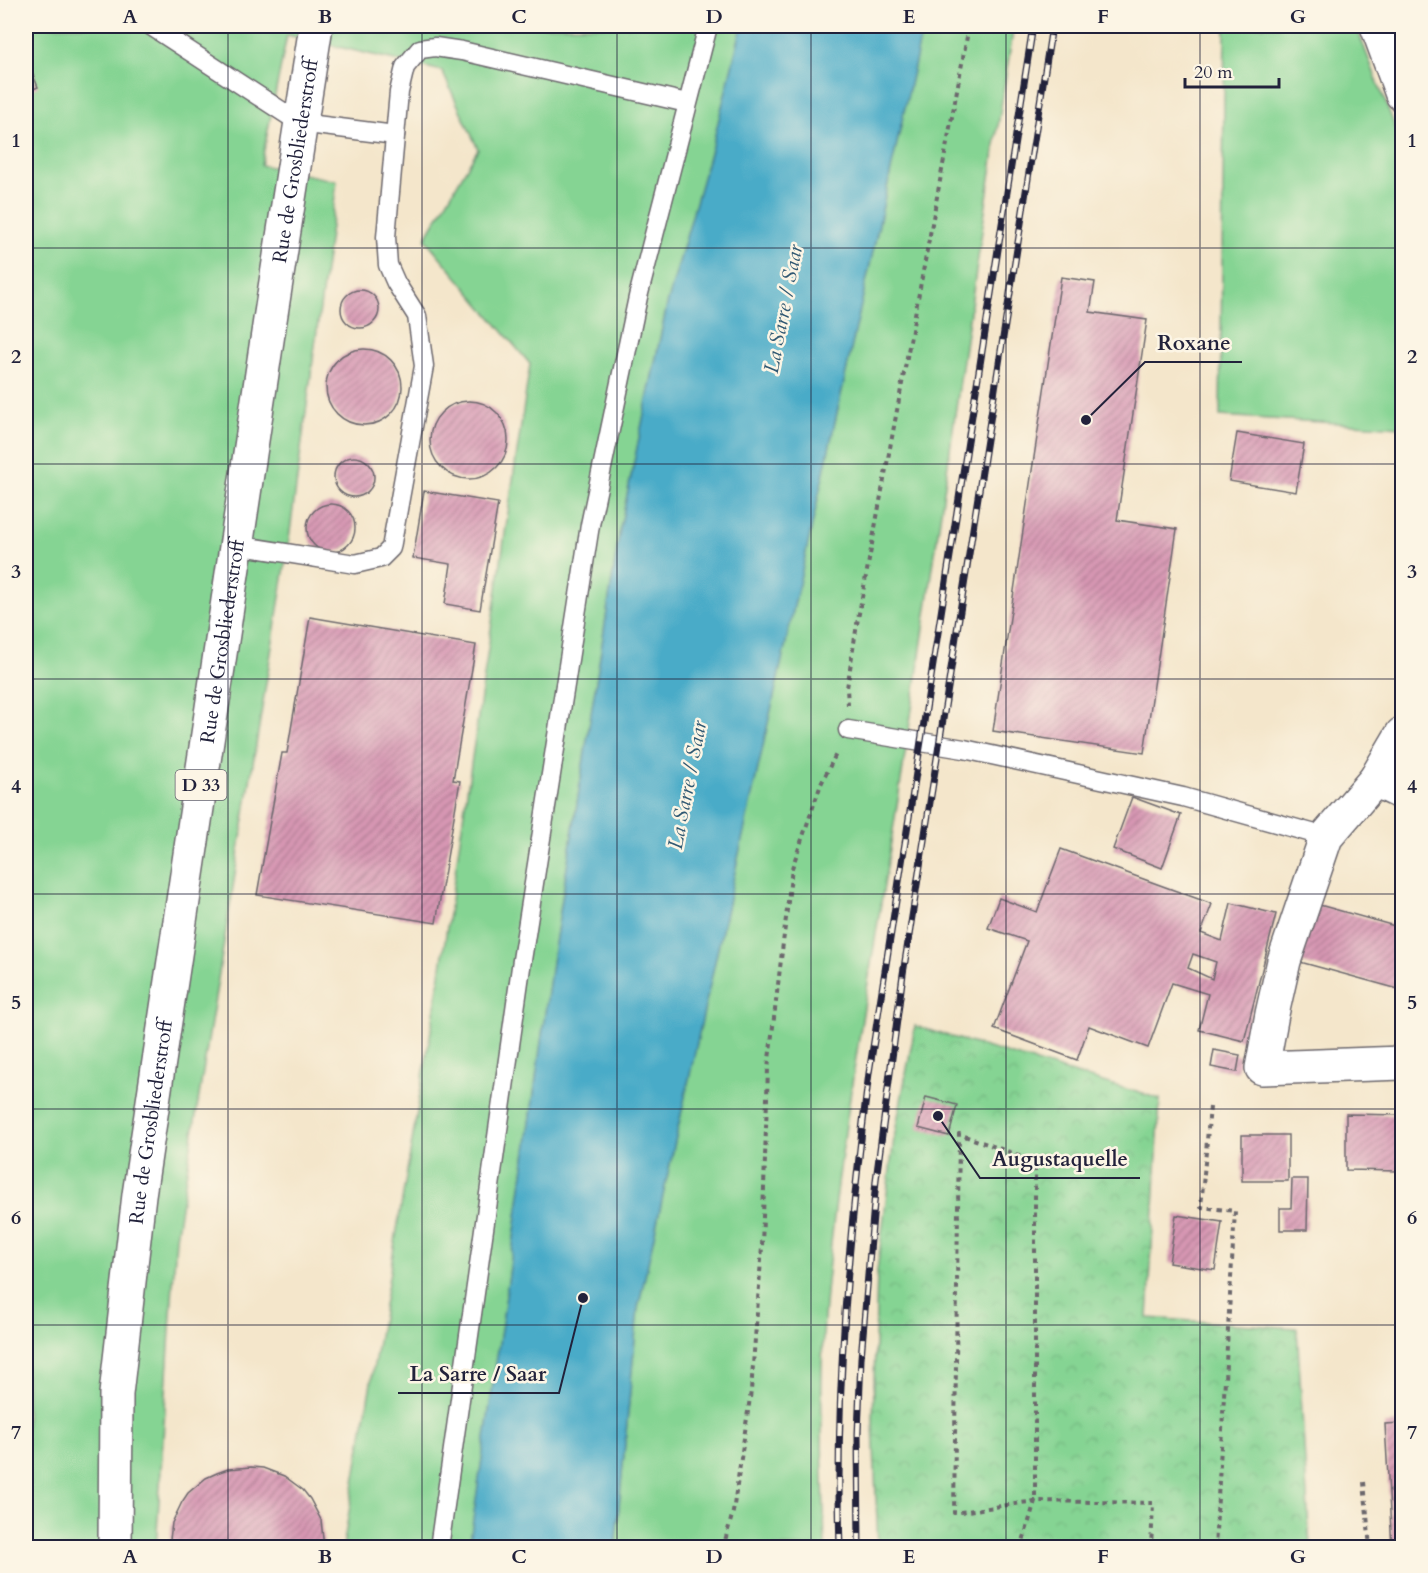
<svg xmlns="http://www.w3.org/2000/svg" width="1428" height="1573" font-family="Cardo,serif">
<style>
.grass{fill:#85d493;stroke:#547b67;stroke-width:1.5}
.park{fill:url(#park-crowns);stroke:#547b67;stroke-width:1.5}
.water{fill:#48abc8;stroke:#356682;stroke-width:1.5}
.building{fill:url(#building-hatch);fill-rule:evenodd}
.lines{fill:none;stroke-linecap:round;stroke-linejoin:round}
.lane-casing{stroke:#6c676d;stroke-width:21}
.street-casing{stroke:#6c676d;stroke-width:36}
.primary-casing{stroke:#6c676d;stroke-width:36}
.path{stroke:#6c676d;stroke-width:4;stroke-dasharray:4.5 4.5;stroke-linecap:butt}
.lane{stroke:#fff;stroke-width:18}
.street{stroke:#fff;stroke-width:33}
.primary{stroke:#fff;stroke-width:33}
.rail-casing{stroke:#22223b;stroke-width:7}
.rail{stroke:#fcf5e5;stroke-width:4.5;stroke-dasharray:14;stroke-linecap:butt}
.grid{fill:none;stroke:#22223b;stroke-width:1.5;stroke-opacity:0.55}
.labels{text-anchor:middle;stroke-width:5;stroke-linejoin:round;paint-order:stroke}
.shield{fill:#fcf5e5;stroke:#63616e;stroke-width:1.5}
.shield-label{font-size:18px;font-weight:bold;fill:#22223b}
.street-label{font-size:20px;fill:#22223b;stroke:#fcf5e5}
.water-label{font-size:21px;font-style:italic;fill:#315973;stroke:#fcf5e5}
.leader{fill:none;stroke:#22223b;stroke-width:2}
.callout-dot{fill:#22223b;stroke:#fcf5e5;stroke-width:2}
.callout-label{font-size:21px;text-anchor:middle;font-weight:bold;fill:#22223b;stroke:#fcf5e5;stroke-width:5;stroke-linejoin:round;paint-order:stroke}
.neatline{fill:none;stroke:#22223b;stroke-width:2}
.grid-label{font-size:20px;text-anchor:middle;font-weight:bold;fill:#22223b}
</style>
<defs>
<pattern id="park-crowns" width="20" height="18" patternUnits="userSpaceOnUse" patternTransform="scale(1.5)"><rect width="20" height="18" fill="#85d493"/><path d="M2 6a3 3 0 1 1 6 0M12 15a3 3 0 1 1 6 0" fill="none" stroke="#73b680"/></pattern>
<pattern id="building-hatch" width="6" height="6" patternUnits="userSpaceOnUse" patternTransform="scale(1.5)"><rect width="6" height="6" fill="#d797b3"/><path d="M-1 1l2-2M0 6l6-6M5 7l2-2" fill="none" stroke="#ae7b93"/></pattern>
</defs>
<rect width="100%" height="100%" fill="#fcf5e5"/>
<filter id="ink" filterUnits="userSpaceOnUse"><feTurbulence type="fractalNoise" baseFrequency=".0167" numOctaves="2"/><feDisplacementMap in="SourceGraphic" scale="12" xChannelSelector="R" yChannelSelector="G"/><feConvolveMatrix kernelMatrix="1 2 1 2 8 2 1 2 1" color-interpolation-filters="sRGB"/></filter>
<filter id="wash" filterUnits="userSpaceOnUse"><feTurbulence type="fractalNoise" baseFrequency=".008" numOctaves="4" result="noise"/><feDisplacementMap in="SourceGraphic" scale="24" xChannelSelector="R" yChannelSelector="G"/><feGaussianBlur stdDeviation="1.35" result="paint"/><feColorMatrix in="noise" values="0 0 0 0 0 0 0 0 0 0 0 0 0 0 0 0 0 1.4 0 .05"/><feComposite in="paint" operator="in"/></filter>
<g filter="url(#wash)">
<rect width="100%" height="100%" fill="#f4e6cb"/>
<g class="grass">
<polygon points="26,26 742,26 714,139 667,305 620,529 552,963 506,1296 469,1548 343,1547 437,995 530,364 425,239 478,149 442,71 287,35 261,165 337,181 287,554 176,1238 156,1547 26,1548"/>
<path d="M923 26H1014C973 274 941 524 902 774 875 946 842 1119 826 1293 818 1377 823 1463 825 1547L615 1548 638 1308Z"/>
<polygon points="1225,26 1356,26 1402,145 1402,427 1220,416"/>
</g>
<polygon class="park" points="915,1026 1160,1099 1148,1318 1297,1328 1310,1547 878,1548 873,1421 877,1271 894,1138"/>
<polygon class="water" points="742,26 923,26 638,1308 615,1547 469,1547 506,1296 552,963 620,529 667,305 714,139"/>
<g id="blocks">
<g class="building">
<polygon points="26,57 38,87 26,92"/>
<polygon points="1061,277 1095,282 1090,312 1147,320 1117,520 1177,529 1144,753 993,731"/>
<circle cx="360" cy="309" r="19"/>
<circle cx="364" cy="387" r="38"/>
<circle cx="469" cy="440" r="39"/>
<polygon points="1237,433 1304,444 1296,492 1229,481"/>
<circle cx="354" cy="477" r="20"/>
<polygon points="424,491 498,503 480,610 445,604 451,564 413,558"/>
<circle cx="331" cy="528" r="24"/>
<polygon points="310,617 476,645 453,780 460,781 436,923 257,895 282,753 287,753"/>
<polygon points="1132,797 1181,815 1162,868 1113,849"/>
<path d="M1061 849 1212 904 1201 933 1222 941 1231 903 1276 914 1244 1041 1199 1030 1208 994 1172 983 1148 1048 1089 1026 1077 1060 994 1029 1027 941 988 928 999 898 1037 912ZM1193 954 1216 962 1212 979 1188 968Z"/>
<polygon points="1316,904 1402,928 1402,990 1300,962"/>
<polygon points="1214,1050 1240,1055 1237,1072 1211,1067"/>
<polygon points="926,1097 957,1105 949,1136 918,1128"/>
<polygon points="1346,1114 1402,1115 1402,1171 1346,1170"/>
<rect x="1242" y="1135" width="46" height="46"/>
<polygon points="1292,1179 1308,1179 1307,1230 1280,1230 1280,1208 1291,1208"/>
<polygon points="1176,1215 1222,1222 1215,1270 1169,1263"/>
<polygon points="1402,1423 1402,1548 1392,1548 1385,1424"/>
<polygon points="251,1467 263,1468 284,1476 303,1490 310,1499 321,1520 324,1548 169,1548 172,1523 182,1502 188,1493 206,1478 217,1473 228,1469"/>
</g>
</g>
</g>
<g filter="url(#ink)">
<use href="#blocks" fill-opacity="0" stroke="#6c676d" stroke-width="1.5"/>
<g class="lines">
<g class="lane-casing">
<g id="lane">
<polyline points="151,26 300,123 395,135"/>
<polyline points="236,545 355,564 381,558 391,548 424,366 417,316 396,283 388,265 386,237 399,92 405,67 420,49 435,47 462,51 687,103"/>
<polyline points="848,730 964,749 1183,797 1326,837"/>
<polyline points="439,1548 522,960 590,525 638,297 708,26"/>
</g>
</g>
<g class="street-casing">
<g id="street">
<polyline points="1402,734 1375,780 1326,837 1284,961 1272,1014 1262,1068 1402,1063"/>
<polyline points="1375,780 1402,793"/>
</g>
</g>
<g class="primary-casing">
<g id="primary">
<polyline points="1377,26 1402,94"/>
<path id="s1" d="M115 1548 116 1394 139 1195 270 320 316 26"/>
</g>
</g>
<g class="path">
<polyline points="848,705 847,688 857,624 969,26"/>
<polyline points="1210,1107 1201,1207 1235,1211 1215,1548"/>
<polyline points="1364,1482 1370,1548"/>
<polyline points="723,1548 733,1512 751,1391 762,1247 768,1068 792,868 821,784 837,752"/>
<polyline points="1021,1548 1035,1501 1035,1161 959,1134 954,1513 1035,1501 1153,1503 1151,1548"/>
</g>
<use href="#lane" class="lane"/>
<use href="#street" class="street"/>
<use href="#primary" class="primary"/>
<g class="rail-casing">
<g id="rail">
<path d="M840 1548C835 1389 849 1231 869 1073L1033 26"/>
<polyline points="859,1548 858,1434 861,1358 876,1180 903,974 1052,26"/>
</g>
</g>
<use href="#rail" class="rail"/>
</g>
</g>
<path class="grid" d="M228 26V1548M422 26V1548M617 26V1548M811 26V1548M1006 26V1548M1200 26V1548M26 248H1402M26 464H1402M26 679H1402M26 894H1402M26 1109H1402M26 1325H1402"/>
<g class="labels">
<rect class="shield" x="175.5" y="770" width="51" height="30" rx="4.5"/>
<g class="shield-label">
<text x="201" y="791">D 33</text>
</g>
<g class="street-label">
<text dy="7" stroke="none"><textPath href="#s1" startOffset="1400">Rue de Grosbliederstroff</textPath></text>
<text dy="7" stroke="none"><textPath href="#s1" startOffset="914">Rue de Grosbliederstroff</textPath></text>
<text dy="7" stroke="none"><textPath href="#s1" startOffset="428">Rue de Grosbliederstroff</textPath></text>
</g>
<g class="water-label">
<text transform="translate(783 309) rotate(-79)" y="7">La Sarre / Saar</text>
<text transform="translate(687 785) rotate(-79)" y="7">La Sarre / Saar</text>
</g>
</g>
<path class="leader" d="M1086 420L1145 362H1242M938 1116L980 1178H1140M583 1298L559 1393H398"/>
<g class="callout-dot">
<circle cx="1086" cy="420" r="6"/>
<circle cx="938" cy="1116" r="6"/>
<circle cx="583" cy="1298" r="6"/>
</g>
<g class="callout-label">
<text x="1194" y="350">Roxane</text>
<text x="1060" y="1166">Augustaquelle</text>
<text x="478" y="1381">La Sarre / Saar</text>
</g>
<rect width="1428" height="1573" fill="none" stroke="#fcf5e5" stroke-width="66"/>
<path d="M1185 78v9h94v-9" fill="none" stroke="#22223b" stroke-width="3"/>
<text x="1194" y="78" font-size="18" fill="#22223b" stroke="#fcf5e5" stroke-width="4.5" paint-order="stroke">20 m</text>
<rect x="33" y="33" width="1362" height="1507" class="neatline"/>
<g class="grid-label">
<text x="130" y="23">A</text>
<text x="325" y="23">B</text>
<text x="519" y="23">C</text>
<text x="714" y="23">D</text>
<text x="909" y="23">E</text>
<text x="1103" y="23">F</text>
<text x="1298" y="23">G</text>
<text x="16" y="147">1</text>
<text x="1412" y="147">1</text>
<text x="16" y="363">2</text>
<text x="1412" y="363">2</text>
<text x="16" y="578">3</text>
<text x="1412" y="578">3</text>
<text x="16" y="793">4</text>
<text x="1412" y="793">4</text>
<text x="16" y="1009">5</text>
<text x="1412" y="1009">5</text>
<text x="16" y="1224">6</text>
<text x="1412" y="1224">6</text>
<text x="16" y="1439">7</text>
<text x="1412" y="1439">7</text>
<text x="130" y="1563">A</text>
<text x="325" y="1563">B</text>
<text x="519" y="1563">C</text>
<text x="714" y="1563">D</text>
<text x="909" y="1563">E</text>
<text x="1103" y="1563">F</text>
<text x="1298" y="1563">G</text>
</g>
</svg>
